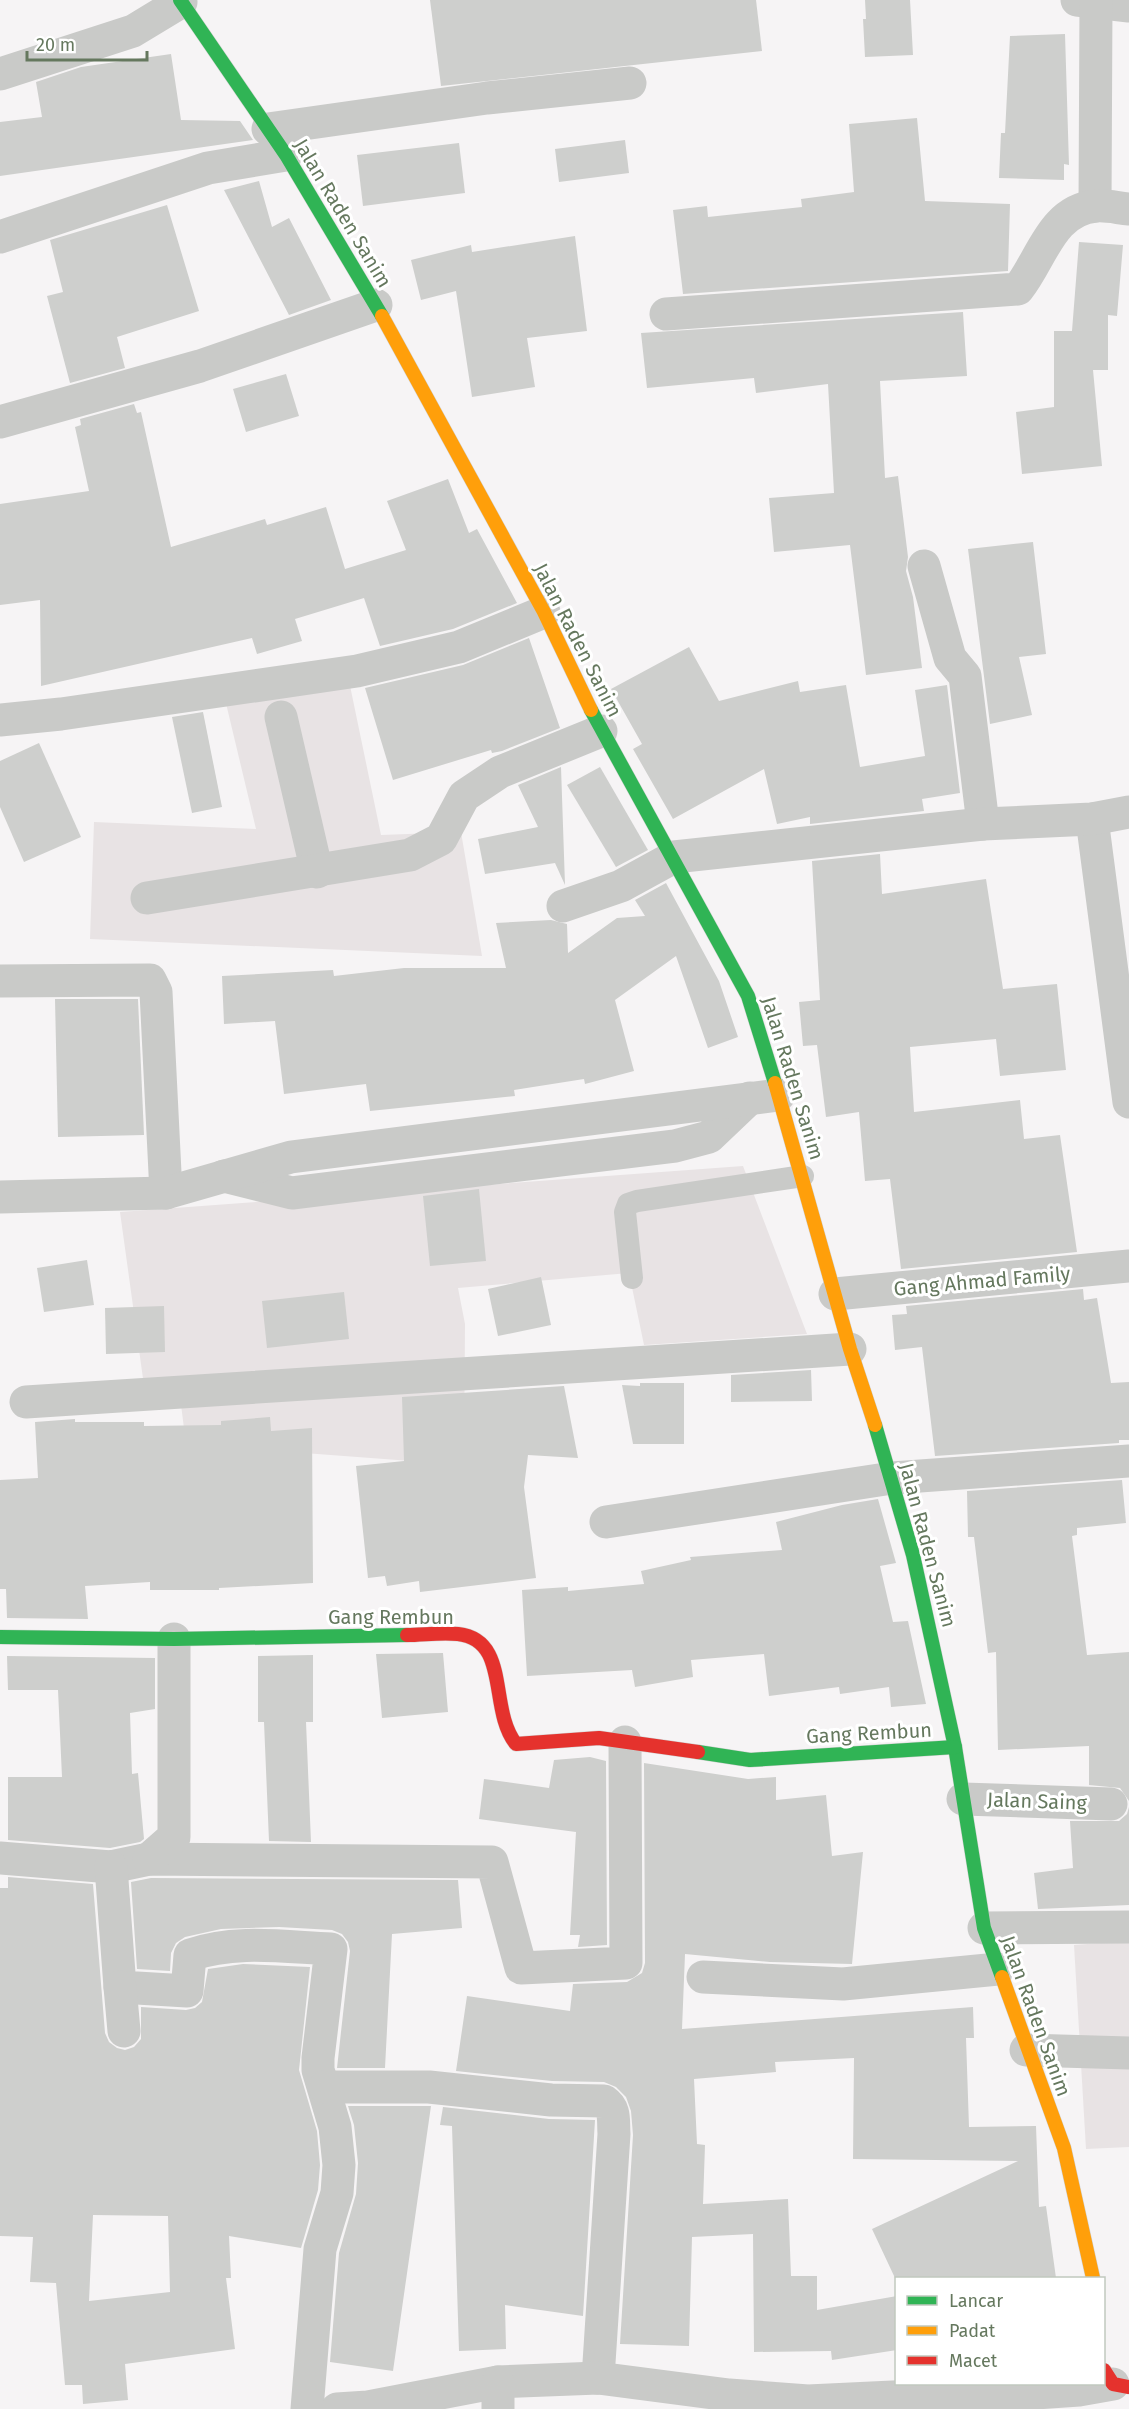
<svg xmlns="http://www.w3.org/2000/svg" width="1129" height="2409" font-family="'Fira Sans',sans-serif">
<style>
.green{fill:#e8e3e4}
.building{fill:#cecfcd;fill-rule:evenodd}
.lines{fill:none;stroke-linecap:round;stroke-linejoin:round}
.fast-casing{stroke:#d2d2d1;stroke-width:15}
.slow-casing{stroke:#d2d2d1;stroke-width:15}
.jam-casing{stroke:#d2d2d1;stroke-width:15}
.lane{stroke:#c9cac8;stroke-width:22}
.street{stroke:#c9cac8;stroke-width:33}
.fast{stroke:#30b455;stroke-width:14}
.slow{stroke:#ff9f0a;stroke-width:14}
.jam{stroke:#e5322d;stroke-width:14}
.labels{text-anchor:middle;stroke-width:6;stroke-linejoin:round;paint-order:stroke}
.street-label{font-size:20px;fill:#65785e;stroke:#fff}
</style>
<rect width="100%" height="100%" fill="#f6f4f5"/>
<g class="green">
<polygon points="348,676 381,835 461,832 482,956 90,939 94,822 256,829 224,695"/>
<polygon points="743,1166 807,1334 644,1345 629,1273 458,1288 465,1324 464,1465 186,1444 179,1389 145,1393 120,1212"/>
<polygon points="1129,1941 1129,2147 1086,2149 1074,1945"/>
</g>
<g class="building">
<polygon points="430,0 756,0 762,51 441,86"/>
<polygon points="865,0 910,0 913,55 865,57 863,19 866,19"/>
<polygon points="1065,34 1069,165 1064,164 1064,180 999,178 1001,133 1005,133 1010,36"/>
<polygon points="171,54 181,120 240,121 253,140 0,176 0,122 42,117 36,82 81,67"/>
<polygon points="917,118 925,201 1010,204 1008,271 683,294 673,210 707,206 708,217 802,207 801,199 854,192 849,124"/>
<polygon points="625,140 629,173 559,182 555,149"/>
<polygon points="459,143 465,193 363,206 357,155"/>
<polygon points="259,181 272,227 289,218 331,300 289,315 224,190"/>
<polygon points="167,205 199,311 117,337 125,368 70,383 47,296 63,292 50,240"/>
<polygon points="575,236 587,331 527,338 535,387 472,397 456,291 421,300 411,260 471,245 472,252"/>
<polygon points="1079,242 1123,245 1117,316 1108,315 1108,370 1093,370 1102,466 1022,474 1016,412 1054,407 1054,331 1072,331"/>
<polygon points="963,312 967,376 880,381 885,478 898,476 908,557 906,571 913,597 922,668 866,675 850,545 774,552 769,498 834,493 828,384 756,393 754,378 647,388 641,333"/>
<polygon points="286,374 299,416 246,432 233,389"/>
<polygon points="134,404 137,413 141,412 171,547 265,519 267,525 326,507 345,569 406,550 387,501 448,479 469,533 477,529 517,603 453,629 380,646 364,598 295,619 302,641 257,654 252,638 41,686 40,600 0,605 0,504 89,491 75,427 81,425 80,419"/>
<polygon points="1033,542 1046,654 1019,657 1032,715 990,724 968,549"/>
<polygon points="529,638 560,728 502,751 492,753 491,750 393,780 365,688 463,665"/>
<polygon points="689,647 719,701 798,681 800,692 846,685 860,767 925,756 915,690 947,685 960,793 922,799 924,811 810,824 810,817 777,824 764,769 673,819 633,749 642,744 611,689"/>
<polygon points="203,712 222,807 192,813 172,717"/>
<polygon points="39,743 81,837 24,862 0,807 0,761"/>
<polygon points="561,767 565,885 555,863 485,874 478,839 538,827 518,785"/>
<polygon points="600,767 648,850 616,867 567,785"/>
<polygon points="880,854 882,894 986,879 1003,989 1057,984 1066,1070 1000,1076 996,1039 910,1047 914,1112 1020,1100 1024,1139 1060,1135 1077,1252 901,1269 890,1179 865,1181 859,1112 826,1117 817,1045 803,1046 799,1002 820,1000 812,861"/>
<polygon points="666,883 719,981 738,1037 708,1048 676,956 615,1000 634,1071 585,1084 584,1079 514,1090 515,1096 370,1111 366,1084 284,1094 275,1021 224,1024 222,976 333,970 334,976 404,968 506,968 496,923 551,920 567,924 568,953 617,918 645,916 635,900"/>
<polygon points="55,999 138,999 144,1135 58,1137"/>
<polygon points="479,1189 486,1261 430,1266 423,1196"/>
<polygon points="87,1260 94,1305 44,1312 37,1268"/>
<polygon points="541,1277 551,1325 498,1336 488,1289"/>
<polygon points="1083,1289 1084,1300 1097,1298 1111,1383 1129,1382 1129,1440 1119,1440 1119,1443 935,1456 922,1347 895,1350 892,1315 907,1314 906,1306"/>
<polygon points="344,1292 349,1339 267,1348 262,1301"/>
<polygon points="164,1306 165,1352 106,1354 105,1308"/>
<polygon points="811,1370 812,1401 731,1402 731,1375"/>
<polygon points="640,1383 684,1383 684,1444 633,1444 622,1385 640,1386"/>
<polygon points="564,1386 578,1458 528,1455 524,1487 536,1578 420,1592 419,1581 387,1586 385,1576 368,1578 356,1466 404,1461 402,1397"/>
<polygon points="270,1417 271,1431 312,1428 313,1583 219,1588 219,1590 150,1590 150,1582 85,1586 88,1619 7,1618 6,1589 0,1589 0,1480 38,1478 35,1422 75,1419 75,1422 144,1422 144,1426 221,1425 221,1421"/>
<polygon points="1122,1480 1126,1523 1077,1528 1077,1535 1072,1536 1087,1655 1129,1652 1129,1801 1120,1788 1089,1785 1089,1746 998,1750 996,1652 988,1653 974,1537 968,1537 967,1491"/>
<polygon points="878,1499 896,1563 880,1566 893,1622 908,1621 926,1704 891,1707 889,1687 840,1694 839,1687 769,1696 764,1654 691,1660 693,1677 635,1687 632,1670 527,1676 522,1590 568,1587 568,1591 644,1584 641,1571 691,1560 690,1557 782,1550 776,1522 842,1505"/>
<polygon points="443,1653 448,1712 382,1718 376,1654"/>
<polygon points="313,1655 313,1722 306,1722 311,1842 269,1841 264,1722 258,1722 258,1656"/>
<polygon points="7,1656 155,1658 155,1709 130,1713 132,1774 138,1773 144,1839 140,1842 110,1848 8,1840 8,1777 62,1777 58,1690 8,1690"/>
<polygon points="590,1757 606,1761 607,1945 578,1947 580,1935 570,1935 576,1832 479,1819 484,1779 549,1788 554,1760"/>
<polygon points="644,1763 748,1779 776,1777 776,1800 826,1795 832,1856 863,1852 852,1964 770,1962 685,1954 682,2029 973,2007 974,2038 966,2038 969,2127 1036,2126 1039,2207 1046,2206 1056,2278 895,2278 872,2229 1018,2161 853,2159 854,2058 775,2062 776,2072 694,2079 697,2144 705,2145 703,2204 788,2199 791,2276 817,2276 817,2310 897,2296 897,2350 832,2360 831,2351 754,2352 753,2234 692,2237 689,2346 620,2344 633,2135 631,2111 626,2097 616,2087 604,2082 552,2081 456,2071 467,1996 570,2011 573,1984 627,1982 642,1973 645,1963"/>
<polygon points="1129,1807 1129,1905 1038,1909 1034,1873 1073,1868 1070,1821 1119,1821 1127,1814"/>
<path d="M8 1877 93 1884 105 2033 109 2042 117 2048 125 2050 134 2047 141 2039V2007L186 2010 195 2008 202 2002 208 1969 243 1964 310 1967 299 2070 317 2131 320 2165 318 2190 301 2248 229 2236 231 2278H226L235 2349 125 2364 128 2400 83 2404 82 2385H65L56 2283 30 2282 33 2237 0 2236V1888H8ZM93 2215 168 2216 170 2292 89 2301Z"/>
<polygon points="151,1878 458,1880 462,1928 392,1934 385,2068 337,2068 350,1951 348,1942 342,1934 332,1930 279,1927 221,1929 185,1937 176,1943 171,1953 170,1971 137,1969 131,1882"/>
<polygon points="348,2106 431,2106 393,2371 330,2362 339,2253 356,2194 358,2163 354,2125"/>
<polygon points="443,2107 549,2119 595,2120 583,2316 505,2305 506,2349 459,2351 452,2126 440,2125"/>
</g>
<g class="lines">
<g class="fast-casing">
<g id="fast">
<polyline points="180,0 286,155 382,316"/>
<polyline points="591,710 748,996 775,1083"/>
<polyline points="875,1425 913,1555 955,1747 984,1928 1002,1977"/>
<polyline points="0,1637 174,1639 407,1635"/>
<polyline points="698,1752 750,1760 955,1747"/>
</g>
</g>
<g class="slow-casing">
<g id="slow">
<polyline points="382,316 544,612 591,710"/>
<polyline points="775,1083 850,1349 875,1425"/>
<polyline points="1002,1977 1064,2148 1093,2278"/>
</g>
</g>
<g class="jam-casing">
<g id="jam">
<path d="M407 1635C423 1635 441 1632 458 1634 511 1640 488 1709 516 1744L599 1738 698 1752"/>
<polyline points="1104,2370 1113,2384 1129,2387"/>
</g>
</g>
<polyline class="lane" points="632,1278 625,1212 628,1204 637,1201 803,1176"/>
<g class="street">
<polyline points="1077,0 1129,6"/>
<polyline points="0,74 133,31 181,2"/>
<polyline points="268,129 487,98 630,83"/>
<polyline points="1095,206 1096,2"/>
<polyline points="0,237 208,168 286,155"/>
<path d="M666 314 1018 289C1042 259 1051 210 1096 206 1106 205 1118 208 1129 209"/>
<polyline points="0,422 200,366 376,305"/>
<polyline points="924,566 950,658 965,676 983,824"/>
<polyline points="281,717 317,872"/>
<polyline points="0,720 61,714 357,671 459,647 544,612"/>
<polyline points="1092,819 1129,1102"/>
<polyline points="147,898 410,855 441,839 464,796 500,772 601,731"/>
<polyline points="563,906 621,886 674,857 983,824 1092,819 1129,812"/>
<polyline points="0,981 150,980 156,992 166,1193"/>
<polyline points="224,1176 292,1193 675,1146 709,1137 750,1098"/>
<polyline points="0,1197 166,1193 291,1157 779,1095"/>
<polyline points="835,1294 1129,1266"/>
<polyline points="26,1402 850,1349"/>
<polyline points="606,1522 892,1478 1129,1461"/>
<polyline points="963,1799 1111,1804"/>
<polyline points="0,1858 111,1867 149,1859 492,1862 521,1968 626,1963 625,1742"/>
<polyline points="149,1859 174,1837 174,1639"/>
<path d="M111 1867 120 1987 187 1991 190 1955C235 1939 285 1947 331 1949L318 2058V2070L335 2127 339 2165 337 2193 320 2249 307 2409"/>
<polyline points="984,1928 1129,1927"/>
<polyline points="703,1977 843,1984 998,1969"/>
<polyline points="120,1987 124,2031"/>
<polyline points="1026,2050 1129,2053"/>
<path d="M325 2087H429L551 2100 604 2101C616 2109 613 2121 614 2134L598 2378"/>
<polyline points="337,2409 368,2407 498,2382 598,2378 729,2395 808,2401 914,2396 993,2396 1079,2390 1113,2384"/>
<polyline points="498,2409 498,2382"/>
</g>
<use href="#fast" class="fast"/>
<use href="#slow" class="slow"/>
<use href="#jam" class="jam"/>
</g>
<g class="labels">
<g class="street-label">
<text transform="translate(343 213) rotate(59)" y="7">Jalan Raden Sanim</text>
<text transform="translate(578 640) rotate(63)" y="7">Jalan Raden Sanim</text>
<text transform="translate(793 1078) rotate(73)" y="7">Jalan Raden Sanim</text>
<text transform="translate(982 1281) rotate(-5)" y="7">Gang Ahmad Family</text>
<text transform="translate(928 1545) rotate(75)" y="7">Jalan Raden Sanim</text>
<text x="391" y="1624">Gang Rembun</text>
<text transform="translate(869 1733) rotate(-3)" y="7">Gang Rembun</text>
<text transform="translate(1037 1801) rotate(2)" y="7">Jalan Saing</text>
<text transform="translate(1036 2016) rotate(70)" y="7">Jalan Raden Sanim</text>
</g>
</g>
<rect x="895" y="2277" width="210" height="108" fill="#ffffff" stroke="#c1c9bf" stroke-width="1.5"/>
<rect x="907" y="2296" width="30" height="9" fill="#30b455" stroke="#c1c9bf" stroke-width="1.5"/>
<text x="949" y="2307" font-size="18" fill="#65785e">Lancar</text>
<rect x="907" y="2326" width="30" height="9" fill="#ff9f0a" stroke="#c1c9bf" stroke-width="1.5"/>
<text x="949" y="2337" font-size="18" fill="#65785e">Padat</text>
<rect x="907" y="2356" width="30" height="9" fill="#e5322d" stroke="#c1c9bf" stroke-width="1.5"/>
<text x="949" y="2367" font-size="18" fill="#65785e">Macet</text>
<path d="M27 51v9h120v-9" fill="none" stroke="#65785e" stroke-width="3"/>
<text x="36" y="51" font-size="18" fill="#65785e" stroke="#ffffff" stroke-width="4.5" paint-order="stroke">20 m</text>
</svg>
